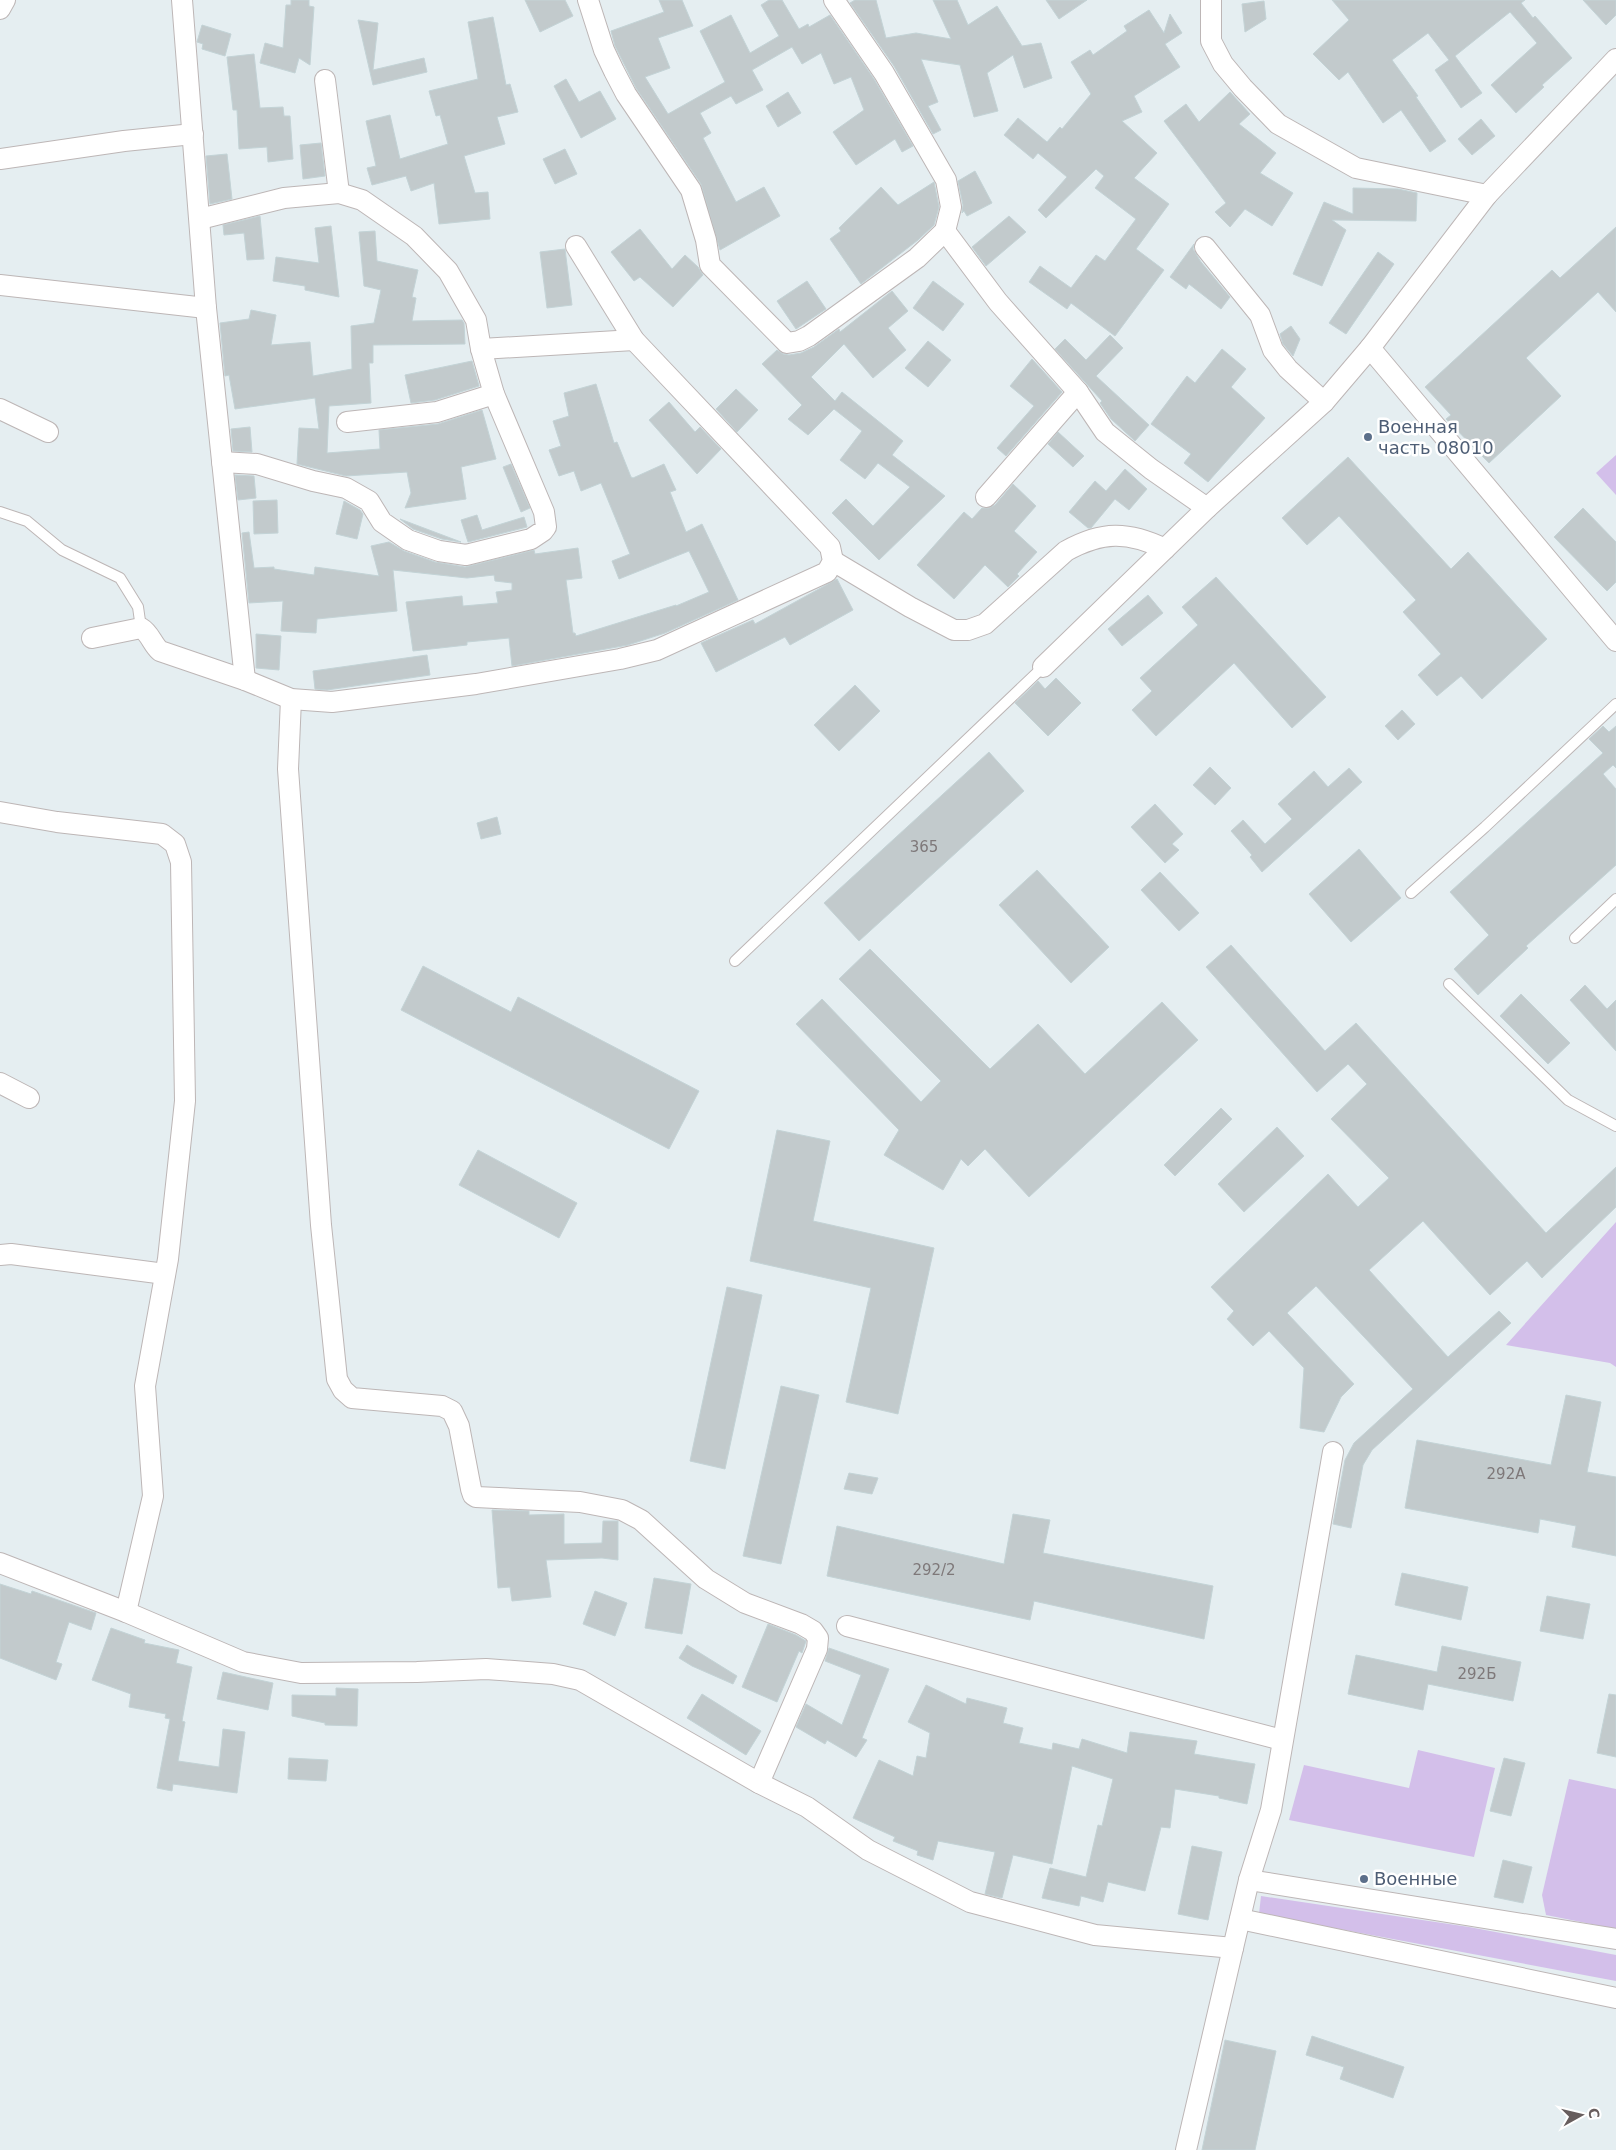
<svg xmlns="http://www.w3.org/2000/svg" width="1616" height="2150" font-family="'DejaVu Sans',sans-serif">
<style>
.green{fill:#d3bfea}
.building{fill:#c2cacc;stroke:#c3d3d6}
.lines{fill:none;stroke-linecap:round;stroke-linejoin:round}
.lane-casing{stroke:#bdb6b6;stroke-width:12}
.street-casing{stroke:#bdb6b6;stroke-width:22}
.lane{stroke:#fff;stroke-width:10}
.street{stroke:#fff;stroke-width:20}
.service-dot{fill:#5c6f8a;stroke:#fff;stroke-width:2}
.labels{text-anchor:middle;stroke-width:5;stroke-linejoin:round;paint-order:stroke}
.number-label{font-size:15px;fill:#7e7879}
.service-label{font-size:18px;fill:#4e5e75;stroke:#fff;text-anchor:start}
</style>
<rect width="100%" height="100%" fill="#e5eef1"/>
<g class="green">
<polygon points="1616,455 1616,495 1596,473"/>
<polygon points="1616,1222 1616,1367 1610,1363 1506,1345"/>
<polygon points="1418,1750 1495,1768 1474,1857 1289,1820 1304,1765 1409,1788"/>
<polygon points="1569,1779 1616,1789 1616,1929 1546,1915 1542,1895"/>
<polygon points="1261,1896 1469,1927 1616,1955 1616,1981 1259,1914"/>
</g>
<g class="building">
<polygon points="291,0 309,0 309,6 314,7 310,65 299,58 295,73 260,63 265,43 283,48 286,5 291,5"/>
<polygon points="525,0 565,0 573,16 540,32"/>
<polygon points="659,0 682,0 693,26 658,38 670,68 645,77 668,114 725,82 700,31 731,15 750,53 779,36 761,5 769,0 782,0 799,29 808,24 809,27 830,15 874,79 913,146 902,152 895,139 856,165 833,132 864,110 851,77 834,84 821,53 802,64 792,47 752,70 763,90 736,104 731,96 700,113 711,133 703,138 736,202 764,187 780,216 720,250 701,184 636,88 615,46 611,31 664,12"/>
<polygon points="855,0 876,0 886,38 916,33 951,39 933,0 957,0 968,25 997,6 1022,46 1041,43 1052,78 1024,88 1013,55 987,73 998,111 974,117 960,65 921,59 938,102 928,106 941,130 933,134 894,66 850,3"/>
<polygon points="1046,0 1087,0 1059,19"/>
<polygon points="1332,0 1525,0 1521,3 1533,18 1535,16 1572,58 1542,85 1544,87 1516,113 1491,85 1537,43 1510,12 1455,56 1482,93 1461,108 1435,70 1449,60 1428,33 1392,60 1418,96 1416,97 1446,141 1430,152 1401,110 1383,123 1348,72 1339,80 1313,54 1349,20"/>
<polygon points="1583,0 1616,0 1616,15 1606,25"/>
<polygon points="1264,1 1266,19 1245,32 1242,4"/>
<polygon points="1149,10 1164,33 1170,14 1182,33 1165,44 1180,67 1134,96 1142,112 1122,121 1157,153 1134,178 1169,204 1136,249 1164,270 1115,336 1071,303 1067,309 1029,282 1040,266 1071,288 1096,255 1105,261 1136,219 1095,188 1104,176 1096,169 1046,218 1038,210 1067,177 1038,153 1033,159 1004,135 1018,118 1047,142 1060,127 1062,129 1091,94 1071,62 1090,50 1093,55 1127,31 1124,26"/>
<polygon points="493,17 506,85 510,84 518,112 497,117 505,144 464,156 475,193 488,192 490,219 439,224 434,183 411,191 406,176 372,185 367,168 376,166 366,121 390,115 400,159 448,144 440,115 436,116 429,91 478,79 468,22"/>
<polygon points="358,20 378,23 373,70 424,58 427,72 373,85"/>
<polygon points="202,25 231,34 225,56 202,49 203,44 197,42"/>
<polygon points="254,54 260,108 283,107 284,116 290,116 293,159 268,162 267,147 239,149 237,110 233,110 227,57"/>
<polygon points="566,79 579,102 600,91 616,119 581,138 554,86"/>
<polygon points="788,92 801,113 778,127 766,106"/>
<polygon points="1230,92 1250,114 1239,124 1276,153 1260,173 1293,193 1272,226 1245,209 1230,227 1215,212 1226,203 1164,121 1186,104 1199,122"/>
<polygon points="1481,119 1495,136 1472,155 1458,139"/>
<polygon points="321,143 325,176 303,179 300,145"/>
<polygon points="565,149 577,174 555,184 543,159"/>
<polygon points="227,154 232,199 210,204 206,156"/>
<polygon points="975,171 992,203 967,216 964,211 962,213 963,205 958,181"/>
<polygon points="934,182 939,207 934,225 918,240 861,284 830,239 841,231 839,228 881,187 898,205"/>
<polygon points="1353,188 1398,189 1417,193 1416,221 1332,220 1346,230 1322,286 1293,274 1324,202 1353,214"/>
<polygon points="260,216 264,259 247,260 244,233 224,235 223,225"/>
<polygon points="1009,216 1026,232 986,266 972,247"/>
<polygon points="331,226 339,297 305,290 305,286 273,281 276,257 319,263 315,228"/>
<polygon points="1616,227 1616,312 1598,292 1526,358 1561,396 1489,463 1446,419 1451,415 1425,387 1552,270 1560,278"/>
<polygon points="640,229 672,269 685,255 698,267 703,275 673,307 640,277 634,281 611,252"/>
<polygon points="375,231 377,261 418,270 412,297 416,298 412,321 462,320 464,323 465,344 373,345 373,363 369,363 371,403 329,406 327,453 380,449 379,430 438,424 482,410 496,459 461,467 466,499 405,508 411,493 407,472 346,476 297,464 299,428 319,429 315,398 235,409 229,375 225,376 220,323 249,319 251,310 276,315 271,345 310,342 313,376 352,369 351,326 374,323 381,290 364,286 359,232"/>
<polygon points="1194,244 1193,249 1201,262 1230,297 1221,309 1189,284 1186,289 1170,277"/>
<polygon points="565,249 572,305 547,308 540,252"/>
<polygon points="1378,252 1394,264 1346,334 1329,323"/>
<polygon points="807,281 826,309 796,329 777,301"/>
<polygon points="933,281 964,304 943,331 913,308"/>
<polygon points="892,291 908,311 888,328 906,350 873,378 844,344 811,377 835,401 842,392 903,441 892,455 945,496 879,560 832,513 846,499 873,526 910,487 878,463 865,479 840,460 862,431 834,409 808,435 788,419 802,405 762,364 777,350 783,354 789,355 801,353 814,347 839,329 840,332"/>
<polygon points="1291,326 1300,339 1293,356 1283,344 1280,334"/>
<polygon points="1110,335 1123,348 1096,376 1149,425 1135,441 1111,419 1100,403 1102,401 1055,349 1065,339 1086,360"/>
<polygon points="928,341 951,360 928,387 905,368"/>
<polygon points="1222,349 1246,369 1231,387 1265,418 1208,482 1184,463 1191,454 1151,424 1187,376 1195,383"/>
<polygon points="1032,359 1062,392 1006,456 997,448 1034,406 1010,386"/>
<polygon points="472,361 479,386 435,400 411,403 405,375"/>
<polygon points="596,384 614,443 617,442 631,477 633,478 664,464 676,490 670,492 686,532 702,524 738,600 665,633 628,645 512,666 509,638 467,642 467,645 413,651 406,602 462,596 463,606 498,603 496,592 512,590 512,583 495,581 494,575 467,578 393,570 397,611 317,619 316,633 281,631 283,601 249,603 242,533 249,532 254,568 274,567 274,569 314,575 315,567 379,576 371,546 389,542 404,551 435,562 465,567 534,550 535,554 578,548 582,578 566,580 573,633 575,633 576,636 676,605 676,606 709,592 689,551 619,579 612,561 630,554 601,483 581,491 574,471 559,476 549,450 561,446 553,421 569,416 564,393"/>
<polygon points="736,389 758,410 737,432 716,409"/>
<polygon points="669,402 695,432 700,427 721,449 697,474 649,420"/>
<polygon points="250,427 252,452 233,451 231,429"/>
<polygon points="1058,432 1084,456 1073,467 1048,444"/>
<polygon points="1348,457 1451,569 1468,552 1547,639 1482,699 1461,676 1437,696 1418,675 1441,654 1403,612 1416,600 1339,516 1307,545 1282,518"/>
<polygon points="511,464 530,508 521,512 503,467"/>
<polygon points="1125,469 1147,489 1129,510 1115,499 1091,528 1088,528 1069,512 1095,481 1106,491"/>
<polygon points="235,475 254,476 256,498 238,500"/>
<polygon points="1013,484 1036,506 1014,531 1037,552 1017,574 1019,576 1008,587 985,565 954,599 917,565 964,512 972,519 982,508 989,508 995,505"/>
<polygon points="277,500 278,533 254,534 253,501"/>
<polygon points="344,501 360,510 363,514 357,539 336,534"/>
<polygon points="1583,508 1616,542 1616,582 1607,591 1554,537"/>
<polygon points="477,515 482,530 524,517 527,527 468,542 461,520"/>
<polygon points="400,519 461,542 442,539 413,529"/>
<polygon points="1216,577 1326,697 1292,728 1234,663 1156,736 1132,710 1152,691 1140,678 1198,625 1182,607"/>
<polygon points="837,579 853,610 790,645 785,637 716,672 701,643 753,620 755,624"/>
<polygon points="1148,595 1163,613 1122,646 1108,629"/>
<polygon points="256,634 281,636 279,670 256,668"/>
<polygon points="427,655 430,675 327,690 315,689 313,671"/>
<polygon points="1056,678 1081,703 1048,736 1015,703 1038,681 1045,689"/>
<polygon points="855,685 880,711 839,751 814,725"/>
<polygon points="1402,710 1415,724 1398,740 1385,726"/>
<polygon points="1603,726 1609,732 1616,726 1616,768 1613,765 1603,774 1616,789 1616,865 1526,946 1528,948 1478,995 1454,969 1489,935 1450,892 1603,753 1589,739"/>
<polygon points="989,752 1024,791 859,941 824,903"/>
<polygon points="1210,767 1231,788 1215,805 1193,785"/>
<polygon points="1349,768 1362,782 1262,872 1250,857 1252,855 1231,831 1243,820 1265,844 1292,819 1278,804 1314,771 1328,787"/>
<polygon points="1155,804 1183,834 1172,844 1179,850 1165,863 1131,827"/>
<polygon points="497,817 501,834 481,839 477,823"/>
<polygon points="1359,849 1401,898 1351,942 1309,894"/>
<polygon points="1037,870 1109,947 1071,983 999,905"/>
<polygon points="1160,872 1199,913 1179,931 1141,890"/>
<polygon points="1231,945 1325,1051 1356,1023 1546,1233 1616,1167 1616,1207 1542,1278 1527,1261 1490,1295 1423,1221 1369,1270 1448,1357 1499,1311 1511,1323 1372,1450 1363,1465 1351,1528 1333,1524 1345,1460 1354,1443 1413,1389 1316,1286 1287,1313 1354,1384 1341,1397 1324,1432 1300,1428 1304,1368 1269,1331 1253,1346 1227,1319 1234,1311 1211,1287 1328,1174 1358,1207 1389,1178 1331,1119 1367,1084 1348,1064 1317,1092 1206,967"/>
<polygon points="870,949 990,1069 1038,1024 1085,1074 1162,1002 1198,1040 1029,1197 985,1149 968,1166 961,1159 943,1190 884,1155 899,1130 796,1024 822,999 921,1102 941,1081 839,979"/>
<polygon points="423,966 511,1012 518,997 699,1091 669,1149 401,1010"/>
<polygon points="1585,985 1607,1009 1616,1000 1616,1051 1570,1000"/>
<polygon points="1521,994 1570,1043 1548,1064 1500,1016"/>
<polygon points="1221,1108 1232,1119 1175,1176 1164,1165"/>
<polygon points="1277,1127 1304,1156 1244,1212 1218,1184"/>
<polygon points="777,1130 830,1141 813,1221 934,1248 898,1414 846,1402 871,1288 750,1261"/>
<polygon points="478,1150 577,1203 559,1238 459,1185"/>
<polygon points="727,1287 762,1295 725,1469 690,1461"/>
<polygon points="781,1386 819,1395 781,1564 743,1556"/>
<polygon points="1566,1395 1601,1402 1587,1472 1616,1477 1616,1556 1572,1547 1576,1526 1540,1519 1538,1533 1405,1508 1417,1440 1551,1465"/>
<polygon points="849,1473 878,1478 872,1494 844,1489"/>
<polygon points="492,1510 529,1511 529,1515 564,1514 564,1544 602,1543 603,1521 618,1521 618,1560 602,1558 546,1560 551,1597 512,1601 510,1587 498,1588"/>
<polygon points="1013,1514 1050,1520 1043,1553 1213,1586 1204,1639 1034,1601 1030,1620 827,1576 837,1526 1004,1564"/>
<polygon points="1402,1573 1468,1587 1461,1620 1395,1605"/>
<polygon points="654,1578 691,1584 682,1634 645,1628"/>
<polygon points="0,1584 31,1594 32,1591 96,1613 91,1630 69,1622 56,1662 62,1664 56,1680 0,1658"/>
<polygon points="595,1591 627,1603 615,1636 583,1624"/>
<polygon points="1547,1596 1590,1604 1583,1639 1540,1631"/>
<polygon points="768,1624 796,1635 806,1641 802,1653 799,1651 777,1702 742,1687"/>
<polygon points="111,1628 145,1640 144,1643 179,1650 176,1663 192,1667 182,1721 185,1722 178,1761 219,1767 223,1729 245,1732 237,1793 173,1784 172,1791 157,1788 170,1719 165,1718 166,1714 129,1707 131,1694 92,1680"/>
<polygon points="687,1645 737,1676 733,1684 692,1666 679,1658"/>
<polygon points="1442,1646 1521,1662 1513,1701 1428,1684 1423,1710 1348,1694 1356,1655 1437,1672"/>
<polygon points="829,1648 889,1669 862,1738 867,1740 856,1757 827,1740 825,1744 796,1727 806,1704 842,1725 861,1675 825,1661"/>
<polygon points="223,1672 273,1683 268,1710 217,1699"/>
<polygon points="926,1685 966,1704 967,1698 1007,1708 1003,1723 1023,1728 1019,1743 1052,1750 1053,1743 1079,1749 1082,1739 1127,1753 1130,1732 1197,1741 1194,1754 1255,1764 1247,1804 1219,1798 1219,1796 1175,1789 1170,1828 1161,1827 1145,1891 1108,1882 1103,1902 1081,1896 1079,1906 1042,1898 1050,1868 1086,1877 1098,1825 1102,1826 1113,1779 1072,1766 1052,1864 1013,1855 1002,1898 985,1894 995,1852 938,1841 933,1860 917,1855 918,1851 893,1841 895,1837 853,1818 879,1760 913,1776 917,1756 926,1758 930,1733 908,1722"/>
<polygon points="336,1688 358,1689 357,1726 325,1725 325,1723 292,1716 292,1695 336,1696"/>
<polygon points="702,1694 761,1731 746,1755 687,1718"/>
<polygon points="1609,1694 1616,1695 1616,1757 1597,1753"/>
<polygon points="289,1758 328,1760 326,1781 288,1779"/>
<polygon points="1504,1758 1525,1763 1511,1816 1490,1811"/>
<polygon points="1192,1846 1222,1852 1208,1920 1178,1914"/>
<polygon points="1503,1860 1532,1867 1523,1903 1494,1897"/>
<polygon points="1312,2036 1404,2067 1393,2098 1340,2079 1344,2067 1306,2055"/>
<polygon points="1225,2040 1276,2051 1255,2150 1202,2150"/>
</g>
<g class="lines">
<g class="lane-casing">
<g id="lane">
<polyline points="0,512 27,521 62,550 120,578 138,607 141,628"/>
<polyline points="1411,893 1485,827 1616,704"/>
<polyline points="1575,938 1616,899"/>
<polyline points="735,961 1043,667"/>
<polyline points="1449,984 1568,1100 1616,1126"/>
</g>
</g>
<g class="street-casing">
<g id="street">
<polyline points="182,0 206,308 245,680"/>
<polyline points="588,0 604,50 614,71 626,94 691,190 706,240 710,265 787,343 799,341 809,336 917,258 945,231 951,207 946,180 884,73 834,0"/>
<polyline points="1211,0 1211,41 1223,64 1243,88 1278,124 1356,168 1487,195"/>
<polyline points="0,9 5,0"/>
<polyline points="325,80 339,193"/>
<polyline points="0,159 124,141 193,134"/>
<polyline points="200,219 284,198 339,193 362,200 414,236 448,271 476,320 481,349 494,394 544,512 546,527 543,531 531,539 466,555 439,551 408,540 382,522 369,501 346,488 313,481 257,464 222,462"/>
<polyline points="945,231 998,302 1078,392 1105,432 1151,469 1207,508"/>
<polyline points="1205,247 1260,315 1273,350 1288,369 1324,402"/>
<polyline points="0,285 206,308"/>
<polyline points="1370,348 1616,641"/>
<polyline points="481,349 634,340"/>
<polyline points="0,409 48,432"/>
<polyline points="347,422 437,412 494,394"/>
<polyline points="986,497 1078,392"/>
<path d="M833 561 910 607 954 630H968L985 624 1066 551C1102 531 1128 531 1165 549"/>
<path d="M92 638 141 628C150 633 152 644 160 651L245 680 291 699 332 702 476 684 620 659 657 650 827 572 833 561 830 547 634 340 576 246"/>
<polyline points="1043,667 1207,508 1324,402 1370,348 1487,195 1616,59"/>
<polyline points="291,699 288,769 321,1225 337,1379 343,1390 352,1398 442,1406 452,1411 459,1426 471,1489 473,1495 476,1497 580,1502 622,1510 641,1520 706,1579 745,1603 801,1624 813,1631 818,1638 817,1649 759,1783"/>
<polyline points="0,812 57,822 162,834 175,844 181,862 185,1101 168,1259 145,1386 153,1496 126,1612"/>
<polyline points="0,1083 29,1098"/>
<polyline points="0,1255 11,1254 165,1274"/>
<polyline points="0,1563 126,1612 243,1662 301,1673 417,1672 486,1669 553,1674 580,1680 759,1783 807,1807 868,1850 970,1902 1095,1935 1233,1948 1186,2150"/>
<polyline points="847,1626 1282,1740"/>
<polyline points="1249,1880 1616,1939"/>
<polyline points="1240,1919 1616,1998"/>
<polyline points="1233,1948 1249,1880 1271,1810 1333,1452"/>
</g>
</g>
<use href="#lane" class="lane"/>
<use href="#street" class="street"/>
</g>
<g class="service-dot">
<circle cx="1368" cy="437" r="5"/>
<circle cx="1364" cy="1879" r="5"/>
</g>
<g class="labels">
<g class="number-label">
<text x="924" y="852">365</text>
<text x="1506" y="1479">292А</text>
<text x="934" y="1575">292/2</text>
<text x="1477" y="1679">292Б</text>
</g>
<g class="service-label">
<text x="1378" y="433">Военная<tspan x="1378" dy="21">часть 08010</tspan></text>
<text x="1374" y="1885">Военные</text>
</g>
</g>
<g transform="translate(1581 2115) rotate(82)" stroke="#ffffff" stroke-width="4" paint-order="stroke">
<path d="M0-4L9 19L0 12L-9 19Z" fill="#675d5d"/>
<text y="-8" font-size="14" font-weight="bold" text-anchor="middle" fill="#675d5d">С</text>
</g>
</svg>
